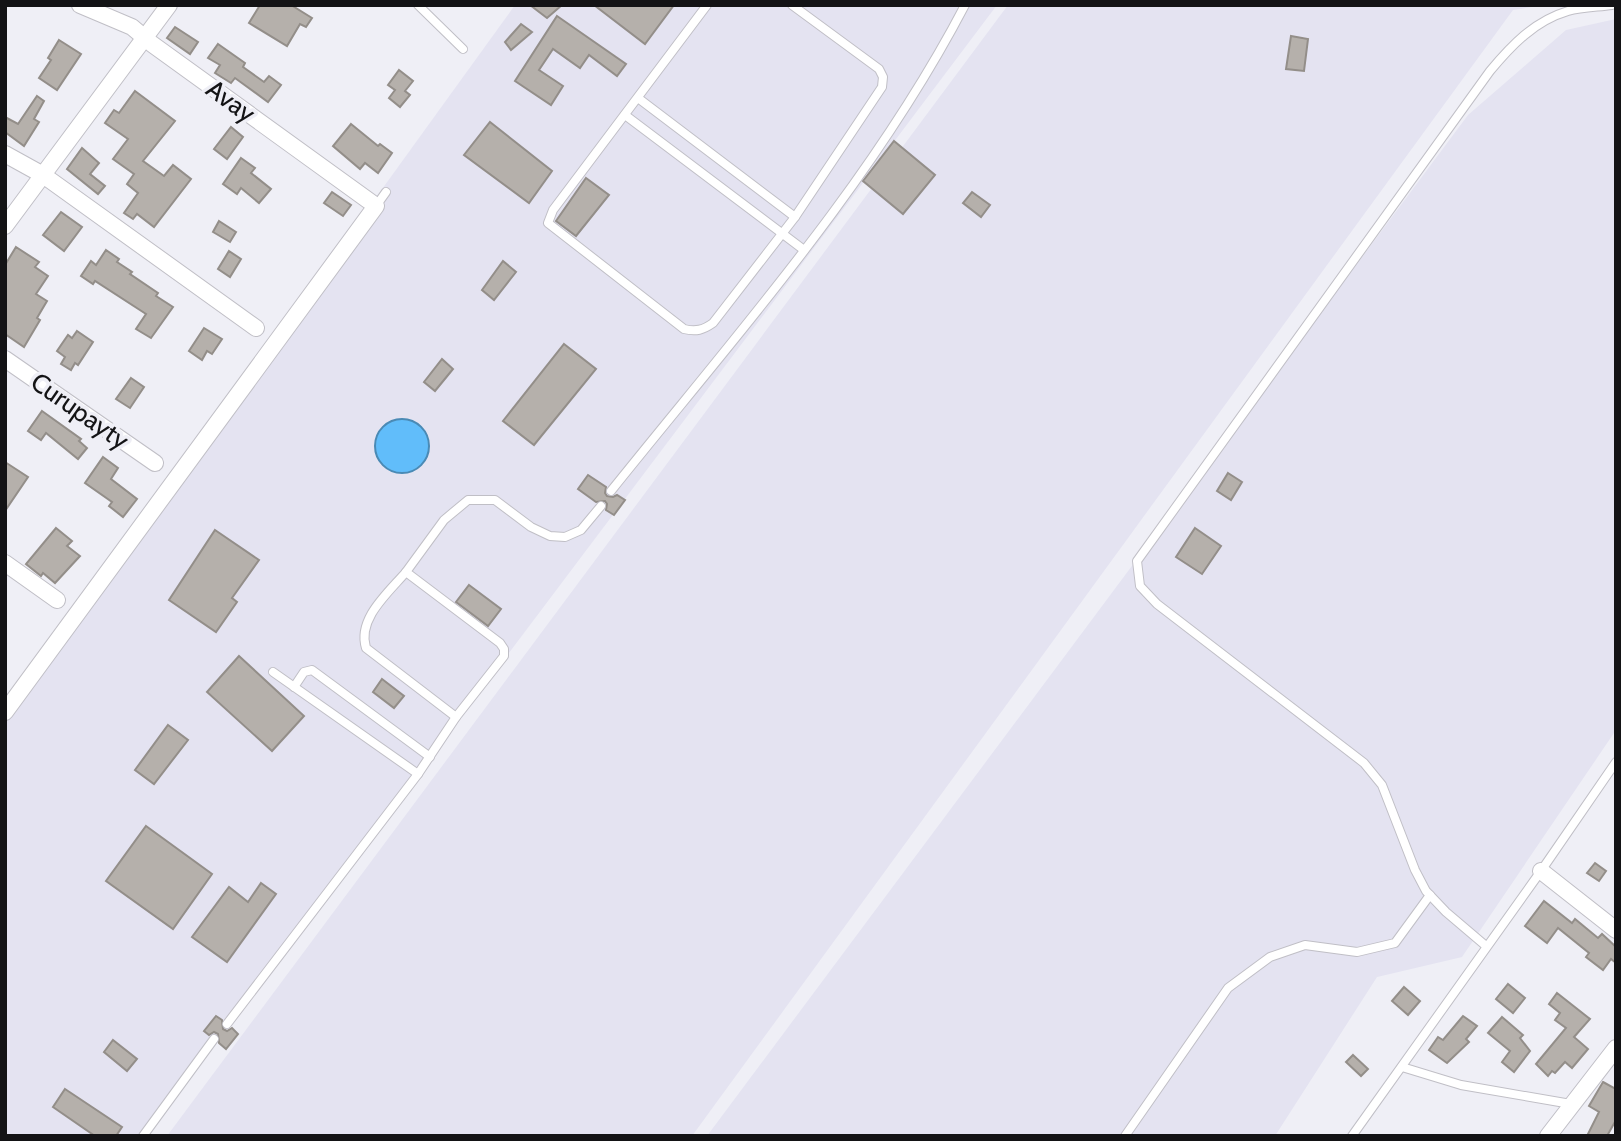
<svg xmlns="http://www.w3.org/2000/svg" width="1621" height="1141" font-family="Cabin,sans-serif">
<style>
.built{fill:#e4e3f1}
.water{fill:#61bdfa;stroke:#4a8ab5;stroke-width:2}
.building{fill:#b5b0ab;stroke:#938e89;stroke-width:2}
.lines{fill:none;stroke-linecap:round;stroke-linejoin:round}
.lane-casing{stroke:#c0bfc6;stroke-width:10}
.street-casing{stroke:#c0bfc6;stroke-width:18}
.lane{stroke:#fff;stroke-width:8}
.street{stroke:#fff;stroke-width:16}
.labels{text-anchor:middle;stroke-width:7;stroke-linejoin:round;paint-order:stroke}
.street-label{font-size:26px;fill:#131315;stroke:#efeff6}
</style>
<rect width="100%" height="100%" fill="#efeff6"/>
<g class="built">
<polygon points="515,5 997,5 145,1136 5,1136 5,711"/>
<polygon points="1008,5 1544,5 1513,10 692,1136 167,1136"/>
<polygon points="1616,19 1616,730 1462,957 1377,977 1275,1136 707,1136 1468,115 1566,30"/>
</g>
<circle class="water" cx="402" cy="446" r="27"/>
<g class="building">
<polygon points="260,5 291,5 312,18 306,27 300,24 287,46 249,23"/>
<polygon points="530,5 562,5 547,18"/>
<polygon points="594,5 674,5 645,44"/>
<polygon points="557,16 626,64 617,76 589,55 580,68 553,49 539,70 563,86 551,105 515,81"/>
<polygon points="521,24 532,32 511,50 505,42"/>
<polygon points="175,27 198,42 190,54 167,38"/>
<polygon points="1291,36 1308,39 1304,71 1286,69"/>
<polygon points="59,40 81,54 57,90 39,78 51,60 48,58"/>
<polygon points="218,44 245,63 243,67 264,82 269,76 281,85 268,102 235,78 231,83 215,73 220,65 208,58"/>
<polygon points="399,70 413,81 405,91 410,95 400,107 389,98 395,90 388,85"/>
<polygon points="135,91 175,121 143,161 164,176 173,165 191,179 154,227 137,214 133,219 124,213 138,193 127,184 134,174 113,159 128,139 105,123 114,110 119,113"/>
<polygon points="37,96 44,101 34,119 39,122 24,146 5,132 5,117 18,124"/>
<polygon points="490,122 552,171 529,203 464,155"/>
<polygon points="351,124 378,146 380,144 392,153 378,173 365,163 360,169 333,146"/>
<polygon points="231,127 243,137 227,159 214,149"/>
<polygon points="894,141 935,175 903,214 863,181"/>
<polygon points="82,148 99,163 90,174 105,186 98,194 67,169"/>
<polygon points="241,158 255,168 251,173 271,189 259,203 241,188 237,194 223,184"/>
<polygon points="586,178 609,195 576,236 556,221"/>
<polygon points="332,192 351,205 343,216 324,203"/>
<polygon points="972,192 990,205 981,217 963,203"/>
<polygon points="61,212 82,227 64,251 43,235"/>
<polygon points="219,221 236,232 230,242 213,232"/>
<polygon points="16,247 39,262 35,267 48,276 36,294 47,301 37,318 40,320 24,347 5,334 5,265"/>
<polygon points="106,250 119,259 117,262 132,272 130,274 158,293 156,296 173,307 151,338 136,329 146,314 95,281 93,284 81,276 91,261 96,265"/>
<polygon points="229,251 241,259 230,277 218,269"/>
<polygon points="503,261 516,272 494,300 482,290"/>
<polygon points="204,328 222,339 212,354 207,351 202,360 189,351"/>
<polygon points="77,331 93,342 78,365 75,363 71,370 61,364 65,357 57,351 68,335 72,338"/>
<polygon points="564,344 596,369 534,445 503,421"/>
<polygon points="442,359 453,369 435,391 424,382"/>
<polygon points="131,378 144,387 130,408 116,399"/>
<polygon points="42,411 81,439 79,441 87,448 78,459 46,433 41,440 28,431"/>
<polygon points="103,457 118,468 111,479 137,499 123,517 109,506 112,502 85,483"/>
<polygon points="5,462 28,477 5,511"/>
<polygon points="1228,473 1242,482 1231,500 1217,491"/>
<polygon points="588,475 606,487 605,493 607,496 613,497 617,495 625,500 614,515 606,510 607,504 605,501 596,502 578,489"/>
<polygon points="56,528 72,541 67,546 80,556 55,583 43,573 41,576 26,564"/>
<polygon points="1195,528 1221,546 1202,574 1176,557"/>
<polygon points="215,530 259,560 232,598 237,602 216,632 169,600"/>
<polygon points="469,585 501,609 488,626 456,602"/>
<polygon points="239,656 304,716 272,751 207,692"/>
<polygon points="382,679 404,696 394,708 373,692"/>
<polygon points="168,725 188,740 154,784 135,770"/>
<polygon points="146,826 212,874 173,929 106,881"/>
<polygon points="1595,863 1606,871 1599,881 1587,873"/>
<polygon points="261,883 276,894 227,962 192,937 229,887 248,902"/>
<polygon points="1544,901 1572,923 1575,919 1598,938 1602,934 1616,947 1616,963 1611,959 1603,970 1586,957 1589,953 1558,928 1547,943 1525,926"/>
<polygon points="1508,984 1525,998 1513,1013 1496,999"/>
<polygon points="1404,987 1420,1001 1408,1015 1392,1001"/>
<polygon points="1557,993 1590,1019 1574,1037 1588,1049 1572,1068 1565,1062 1555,1073 1552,1071 1548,1076 1536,1064 1566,1028 1555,1020 1560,1013 1549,1004"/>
<polygon points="216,1016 222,1020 223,1029 227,1031 232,1028 238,1034 226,1049 219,1043 218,1034 214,1032 209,1035 204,1031"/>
<polygon points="1463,1016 1477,1026 1466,1039 1469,1042 1447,1063 1429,1050 1438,1037 1443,1040"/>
<polygon points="1502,1017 1523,1035 1520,1038 1530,1051 1514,1072 1502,1062 1510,1051 1488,1033"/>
<polygon points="113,1040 137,1059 127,1071 104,1052"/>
<polygon points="1353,1055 1368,1069 1361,1076 1346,1062"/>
<polygon points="1603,1082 1616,1089 1616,1120 1607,1136 1587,1136 1599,1112 1589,1106"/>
<polygon points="65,1089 122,1127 116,1136 95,1136 53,1107"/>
</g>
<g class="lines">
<g class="lane-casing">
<g id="lane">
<polyline points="418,5 463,49"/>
<path d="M707 5 553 210 548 223 684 329C696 332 703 330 713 323L795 217 882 87 883 77 879 69 792 5"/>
<polyline points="638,98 795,217"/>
<polyline points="625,115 804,250"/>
<polyline points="376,206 386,192"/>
<path d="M611 491C736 335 872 183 965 5"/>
<path d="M406 572C388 593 357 619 366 648L456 717"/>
<polyline points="273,672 418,774"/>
<polyline points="294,687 304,672 312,670 430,757"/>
<path d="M1486 946 1446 912 1426 891 1415 870 1382 785 1364 763 1157 604 1140 586 1137 561 1490 71C1511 46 1534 21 1568 11 1581 7 1597 7 1612 5"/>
<polyline points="227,1024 418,774 456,717 504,656 504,649 500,643 406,572 444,520 468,500 495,500 531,527 550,536 565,537 581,530 601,506"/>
<polyline points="1402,1067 1461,1085 1571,1104"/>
<polyline points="143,1136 214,1039"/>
<polyline points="1125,1136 1228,988 1270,957 1305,945 1357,952 1395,943 1430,895"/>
<polyline points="1352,1136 1541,871 1616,762"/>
</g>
</g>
<g class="street-casing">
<g id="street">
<polyline points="5,154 43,175 256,328"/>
<polyline points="5,226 169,5"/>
<polyline points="5,359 155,463"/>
<polyline points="5,563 57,600"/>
<polyline points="5,712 376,206 152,44 132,27 80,5"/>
<polyline points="1541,871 1616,930"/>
<polyline points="1548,1136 1616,1048"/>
</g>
</g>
<use href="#lane" class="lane"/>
<use href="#street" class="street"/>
</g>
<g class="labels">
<g class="street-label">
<text transform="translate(231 101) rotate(36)" y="9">Avay</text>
<text transform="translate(80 411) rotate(35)" y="9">Curupayty</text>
</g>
</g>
<rect width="1621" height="1141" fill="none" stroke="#131315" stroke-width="14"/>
</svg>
